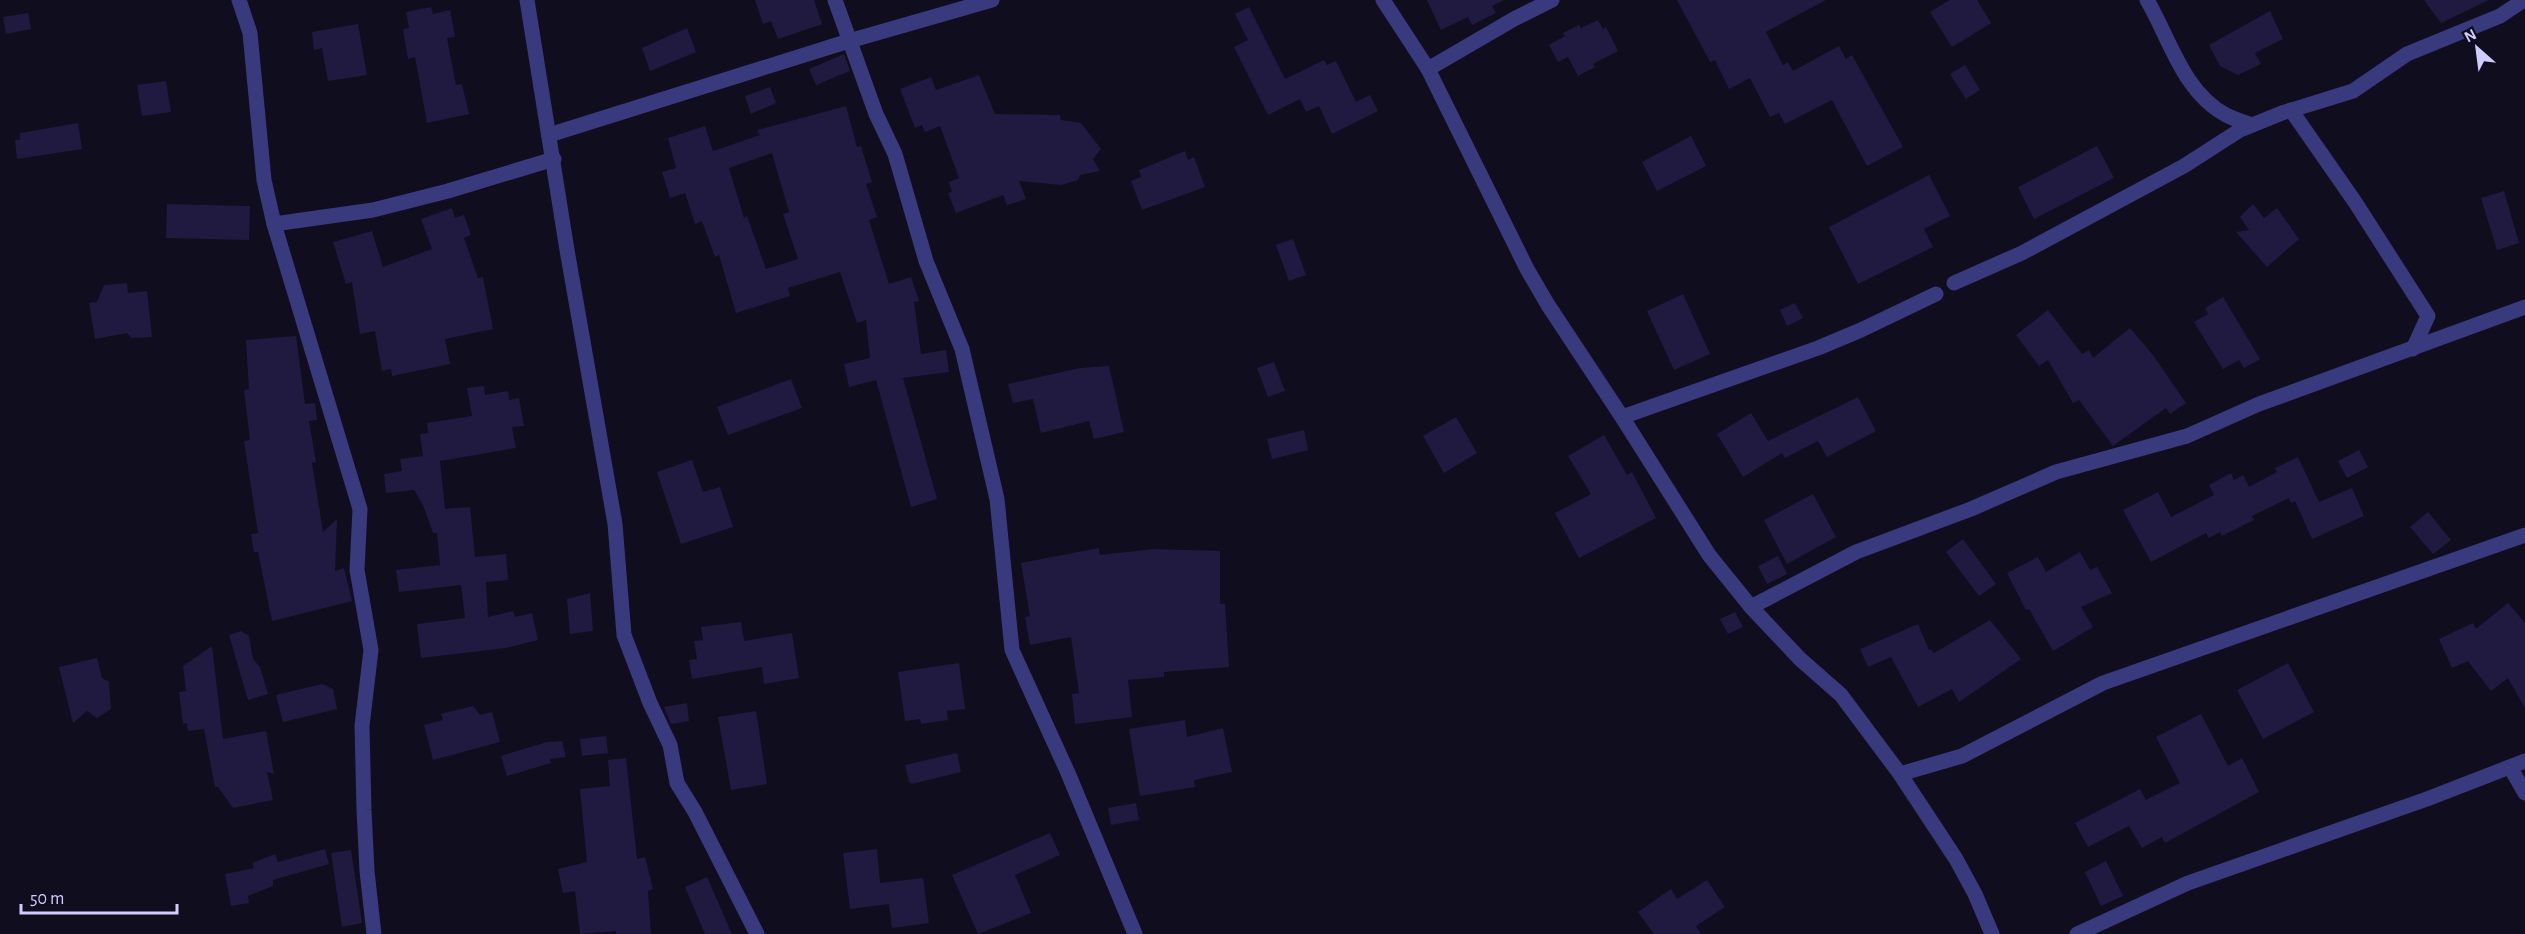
<svg xmlns="http://www.w3.org/2000/svg" width="2525" height="934" font-family="'Alegreya Sans',sans-serif">
<style>
.building{fill:#201940;fill-rule:evenodd}
.lines{fill:none;stroke-linecap:round;stroke-linejoin:round}
.minor{stroke:#39397e;stroke-width:15}
</style>
<rect width="100%" height="100%" fill="#100d1f"/>
<g class="building">
<polygon points="755,0 814,0 822,24 778,39 771,21 763,24"/>
<polygon points="1427,0 1504,0 1492,6 1496,13 1472,25 1468,17 1441,30"/>
<polygon points="1677,0 1826,0 1766,32 1783,65 1788,62 1793,71 1839,46 1846,59 1852,55 1903,147 1867,166 1832,100 1785,124 1779,113 1770,117 1750,78 1729,89 1715,60 1710,62"/>
<polygon points="1950,0 1977,0 1991,23 1952,47 1930,12"/>
<polygon points="2424,0 2489,0 2441,23"/>
<polygon points="431,7 433,14 450,10 455,37 447,38 456,85 462,84 469,114 427,123 415,57 408,59 403,29 409,28 406,12"/>
<polygon points="1249,7 1285,79 1324,60 1327,65 1336,61 1356,102 1370,95 1378,111 1332,134 1319,106 1306,112 1300,99 1268,115 1234,47 1248,40 1235,14"/>
<polygon points="2270,11 2283,39 2255,53 2261,64 2238,75 2220,66 2209,45"/>
<polygon points="28,13 31,29 6,34 3,17"/>
<polygon points="1598,20 1603,29 1606,27 1618,51 1593,64 1595,67 1578,76 1568,57 1558,62 1549,45 1565,36 1563,33 1579,25 1581,28"/>
<polygon points="358,24 367,75 328,81 322,48 314,50 312,32"/>
<polygon points="687,28 696,52 650,71 642,48"/>
<polygon points="844,54 850,71 816,85 809,69"/>
<polygon points="1965,65 1980,90 1966,99 1950,74"/>
<polygon points="979,75 995,114 1060,115 1061,120 1081,123 1101,149 1093,159 1100,171 1080,175 1078,180 1061,185 1019,181 1026,199 1007,205 1003,195 956,213 948,193 952,192 949,182 959,178 940,126 925,132 922,125 915,128 900,89 931,77 936,90"/>
<polygon points="166,81 171,112 142,116 137,85"/>
<polygon points="770,87 776,103 751,114 745,96"/>
<path d="M846 106 857 147 861 146 872 182 866 184 877 217 869 220 889 284 911 277 919 301 914 302 921 354 946 350 949 372 903 378 937 499 911 507 876 380 849 387 844 364 870 358 866 320 857 323 840 272 788 288 790 296 736 313 719 255 715 257 702 221 695 224 685 193 670 198 662 172 676 168 668 138 705 126 713 151 760 135 757 130ZM772 153 789 212 783 214 798 259 766 269 747 216 744 218 729 168Z"/>
<polygon points="78,123 82,149 17,159 15,140 20,140 20,133"/>
<polygon points="1691,136 1706,166 1657,191 1642,162"/>
<polygon points="2097,146 2114,178 2034,219 2018,187"/>
<polygon points="1185,151 1188,160 1194,157 1205,187 1142,210 1131,181 1141,177 1139,170"/>
<polygon points="1929,175 1950,216 1924,229 1933,247 1858,284 1829,227"/>
<polygon points="2504,191 2519,243 2497,250 2481,198"/>
<polygon points="167,204 250,206 249,240 166,238"/>
<polygon points="2253,204 2264,218 2277,208 2299,239 2267,267 2236,232 2249,230 2240,217"/>
<polygon points="452,208 455,218 464,215 471,235 464,238 478,278 483,277 493,329 445,339 450,364 392,376 391,369 382,371 375,331 360,334 352,282 346,284 333,242 372,231 383,267 432,249 421,219"/>
<polygon points="1293,239 1306,275 1289,281 1276,245"/>
<polygon points="127,283 128,293 147,291 152,337 131,338 127,333 95,339 89,303 97,302 104,285"/>
<polygon points="1683,294 1710,354 1674,370 1647,311"/>
<polygon points="2223,297 2260,359 2244,368 2239,360 2223,369 2194,322 2208,314 2205,308"/>
<polygon points="1795,303 1803,318 1787,326 1780,310"/>
<polygon points="2048,310 2082,354 2089,350 2093,358 2130,328 2153,355 2186,403 2170,414 2166,408 2113,446 2079,400 2073,403 2048,360 2039,366 2016,335"/>
<polygon points="296,336 305,404 315,403 317,420 309,421 316,462 312,463 323,532 337,519 335,571 344,568 352,601 272,621 258,552 254,552 251,534 258,533 244,441 250,440 244,390 249,389 246,340"/>
<polygon points="1274,362 1285,391 1268,397 1257,368"/>
<polygon points="1109,366 1124,432 1094,439 1089,421 1041,433 1033,399 1013,403 1008,384 1080,368"/>
<polygon points="791,379 802,408 728,435 717,407"/>
<polygon points="484,386 485,395 508,391 509,400 519,398 524,426 512,427 516,448 440,461 445,509 470,507 475,557 506,554 508,580 486,582 488,617 513,611 515,617 532,613 538,640 506,648 421,658 417,624 465,618 461,585 399,592 396,570 440,565 437,533 433,533 423,505 414,490 386,493 384,474 402,471 400,459 423,456 420,434 428,433 427,423 472,416 467,388"/>
<polygon points="1858,397 1876,431 1827,457 1818,441 1785,458 1782,453 1743,477 1717,434 1751,413 1768,441"/>
<polygon points="1456,417 1477,453 1444,473 1423,436"/>
<polygon points="1304,430 1308,450 1272,459 1267,439"/>
<polygon points="1604,435 1627,475 1632,472 1656,518 1579,558 1555,513 1591,494 1568,456"/>
<polygon points="2359,450 2368,467 2347,478 2338,461"/>
<polygon points="2298,457 2319,502 2352,488 2364,516 2312,539 2295,501 2291,503 2289,498 2252,516 2254,520 2222,536 2220,532 2209,538 2206,533 2151,562 2123,510 2158,492 2171,517 2214,495 2209,485 2231,473 2234,480 2243,475 2249,487 2277,472 2275,468"/>
<polygon points="692,460 703,492 720,487 733,527 681,544 657,472"/>
<polygon points="1813,494 1836,537 1787,564 1764,520"/>
<polygon points="2428,512 2451,540 2433,554 2410,527"/>
<polygon points="1963,539 1996,584 1979,596 1946,552"/>
<polygon points="1099,548 1100,555 1153,549 1220,551 1220,604 1225,604 1229,667 1164,672 1164,677 1128,680 1132,717 1075,724 1072,694 1079,693 1071,637 1030,645 1025,617 1030,616 1021,563"/>
<polygon points="2080,552 2090,570 2097,567 2112,593 2081,607 2093,627 2053,651 2029,609 2026,610 2007,573 2038,557 2046,572"/>
<polygon points="1778,556 1787,574 1767,584 1758,566"/>
<polygon points="590,593 593,631 570,634 567,599"/>
<polygon points="2508,603 2525,623 2525,708 2508,678 2491,691 2468,661 2452,668 2439,639 2473,623 2476,629"/>
<polygon points="1735,612 1743,627 1728,634 1720,619"/>
<polygon points="1990,620 2021,659 1959,702 1952,689 1918,707 1891,657 1868,667 1860,649 1918,624 1929,650 1931,649 1934,653"/>
<polygon points="741,622 744,641 792,633 799,678 764,684 762,667 692,679 689,660 697,659 694,641 703,640 701,627"/>
<polygon points="241,631 249,636 253,659 260,667 268,694 248,700 229,635"/>
<polygon points="212,646 223,739 266,731 274,774 267,772 273,800 233,808 218,787 215,787 204,729 188,731 187,723 183,724 179,692 186,691 183,666"/>
<polygon points="97,658 102,678 109,682 111,709 97,718 87,711 73,723 59,667"/>
<polygon points="959,663 965,709 947,711 948,720 921,724 920,719 905,721 898,672"/>
<polygon points="2288,663 2314,712 2263,739 2237,690"/>
<polygon points="322,684 333,689 337,709 283,722 276,695"/>
<polygon points="687,703 689,721 671,724 664,707"/>
<polygon points="473,706 480,715 492,712 500,742 433,760 424,725 443,720 441,714"/>
<polygon points="756,711 767,784 731,790 718,717"/>
<polygon points="2201,714 2228,766 2242,758 2259,792 2165,843 2162,837 2142,848 2129,826 2088,847 2075,823 2140,789 2146,800 2180,783 2156,737"/>
<polygon points="1185,720 1187,737 1223,728 1232,772 1194,780 1195,787 1140,796 1129,729"/>
<polygon points="606,736 608,753 582,756 580,739"/>
<polygon points="562,741 566,757 550,759 551,763 507,776 501,756 547,742"/>
<polygon points="957,753 961,772 912,784 909,782 905,765"/>
<polygon points="626,758 637,859 645,857 653,889 648,891 651,934 616,934 616,931 580,934 575,891 563,893 558,869 587,862 580,789 610,786 608,760"/>
<polygon points="1136,803 1139,820 1111,825 1108,808"/>
<polygon points="1050,833 1060,855 1015,875 1031,913 978,934 952,875"/>
<polygon points="325,849 329,864 273,880 273,886 248,896 249,903 231,906 225,874 254,868 252,863 275,854 278,862"/>
<polygon points="877,849 880,883 923,878 929,923 892,928 889,904 850,909 843,853"/>
<polygon points="351,850 362,923 342,927 331,853"/>
<polygon points="2106,861 2123,896 2101,906 2085,872"/>
<polygon points="707,877 732,934 705,934 685,887"/>
<polygon points="1707,880 1725,907 1696,926 1701,934 1654,934 1638,912 1671,889 1677,899"/>
</g>
<g class="lines">
<g class="minor">
<polyline points="239,0 250,33 264,180 274,224 360,509 357,570 371,650 362,726 364,810 367,871 374,934"/>
<polyline points="527,0 567,250 615,524 624,635 650,703 670,745 677,783 695,812 757,934"/>
<polyline points="835,0 876,114 895,154 926,261 962,349 997,499 1012,650 1068,773 1135,934"/>
<polyline points="1383,0 1428,69 1527,269 1548,305 1622,417 1709,555 1751,607 1800,659 1841,695 1900,774 1956,859 1975,894 1992,934"/>
<path d="M2147 0C2170 39 2183 92 2226 115 2234 119 2243 122 2252 125"/>
<polyline points="1428,69 1514,19 1552,0"/>
<polyline points="2291,110 2355,202 2428,316 2413,349"/>
<polyline points="549,135 849,41 992,0"/>
<polyline points="274,224 373,210 448,191 554,159"/>
<polyline points="1954,283 2022,253 2184,166 2240,130 2282,113 2353,91 2407,54 2500,16 2524,0"/>
<polyline points="1622,417 1818,348 1861,330 1936,294"/>
<polyline points="1751,607 1856,552 1971,509 2056,472 2187,436 2259,404 2525,307"/>
<polyline points="2510,767 2525,793"/>
<polyline points="1900,774 1962,756 2103,683 2525,535"/>
<polyline points="2077,934 2188,883 2427,799 2525,761"/>
</g>
</g>
<g transform="translate(2477 48) rotate(332)" stroke="#100d1f" stroke-width="4.5" paint-order="stroke">
<path d="M0-4.5L10 22L0 15L-10 22Z" fill="#d0ccfe"/>
<text y="-9" font-size="16" font-weight="bold" text-anchor="middle" fill="#d0ccfe">N</text>
</g>
<path d="M21 904v9h156v-9" fill="none" stroke="#d0ccfe" stroke-width="3"/>
<text x="30" y="904" font-size="18" fill="#d0ccfe" stroke="#100d1f" stroke-width="4.5" paint-order="stroke">50 m</text>
</svg>
